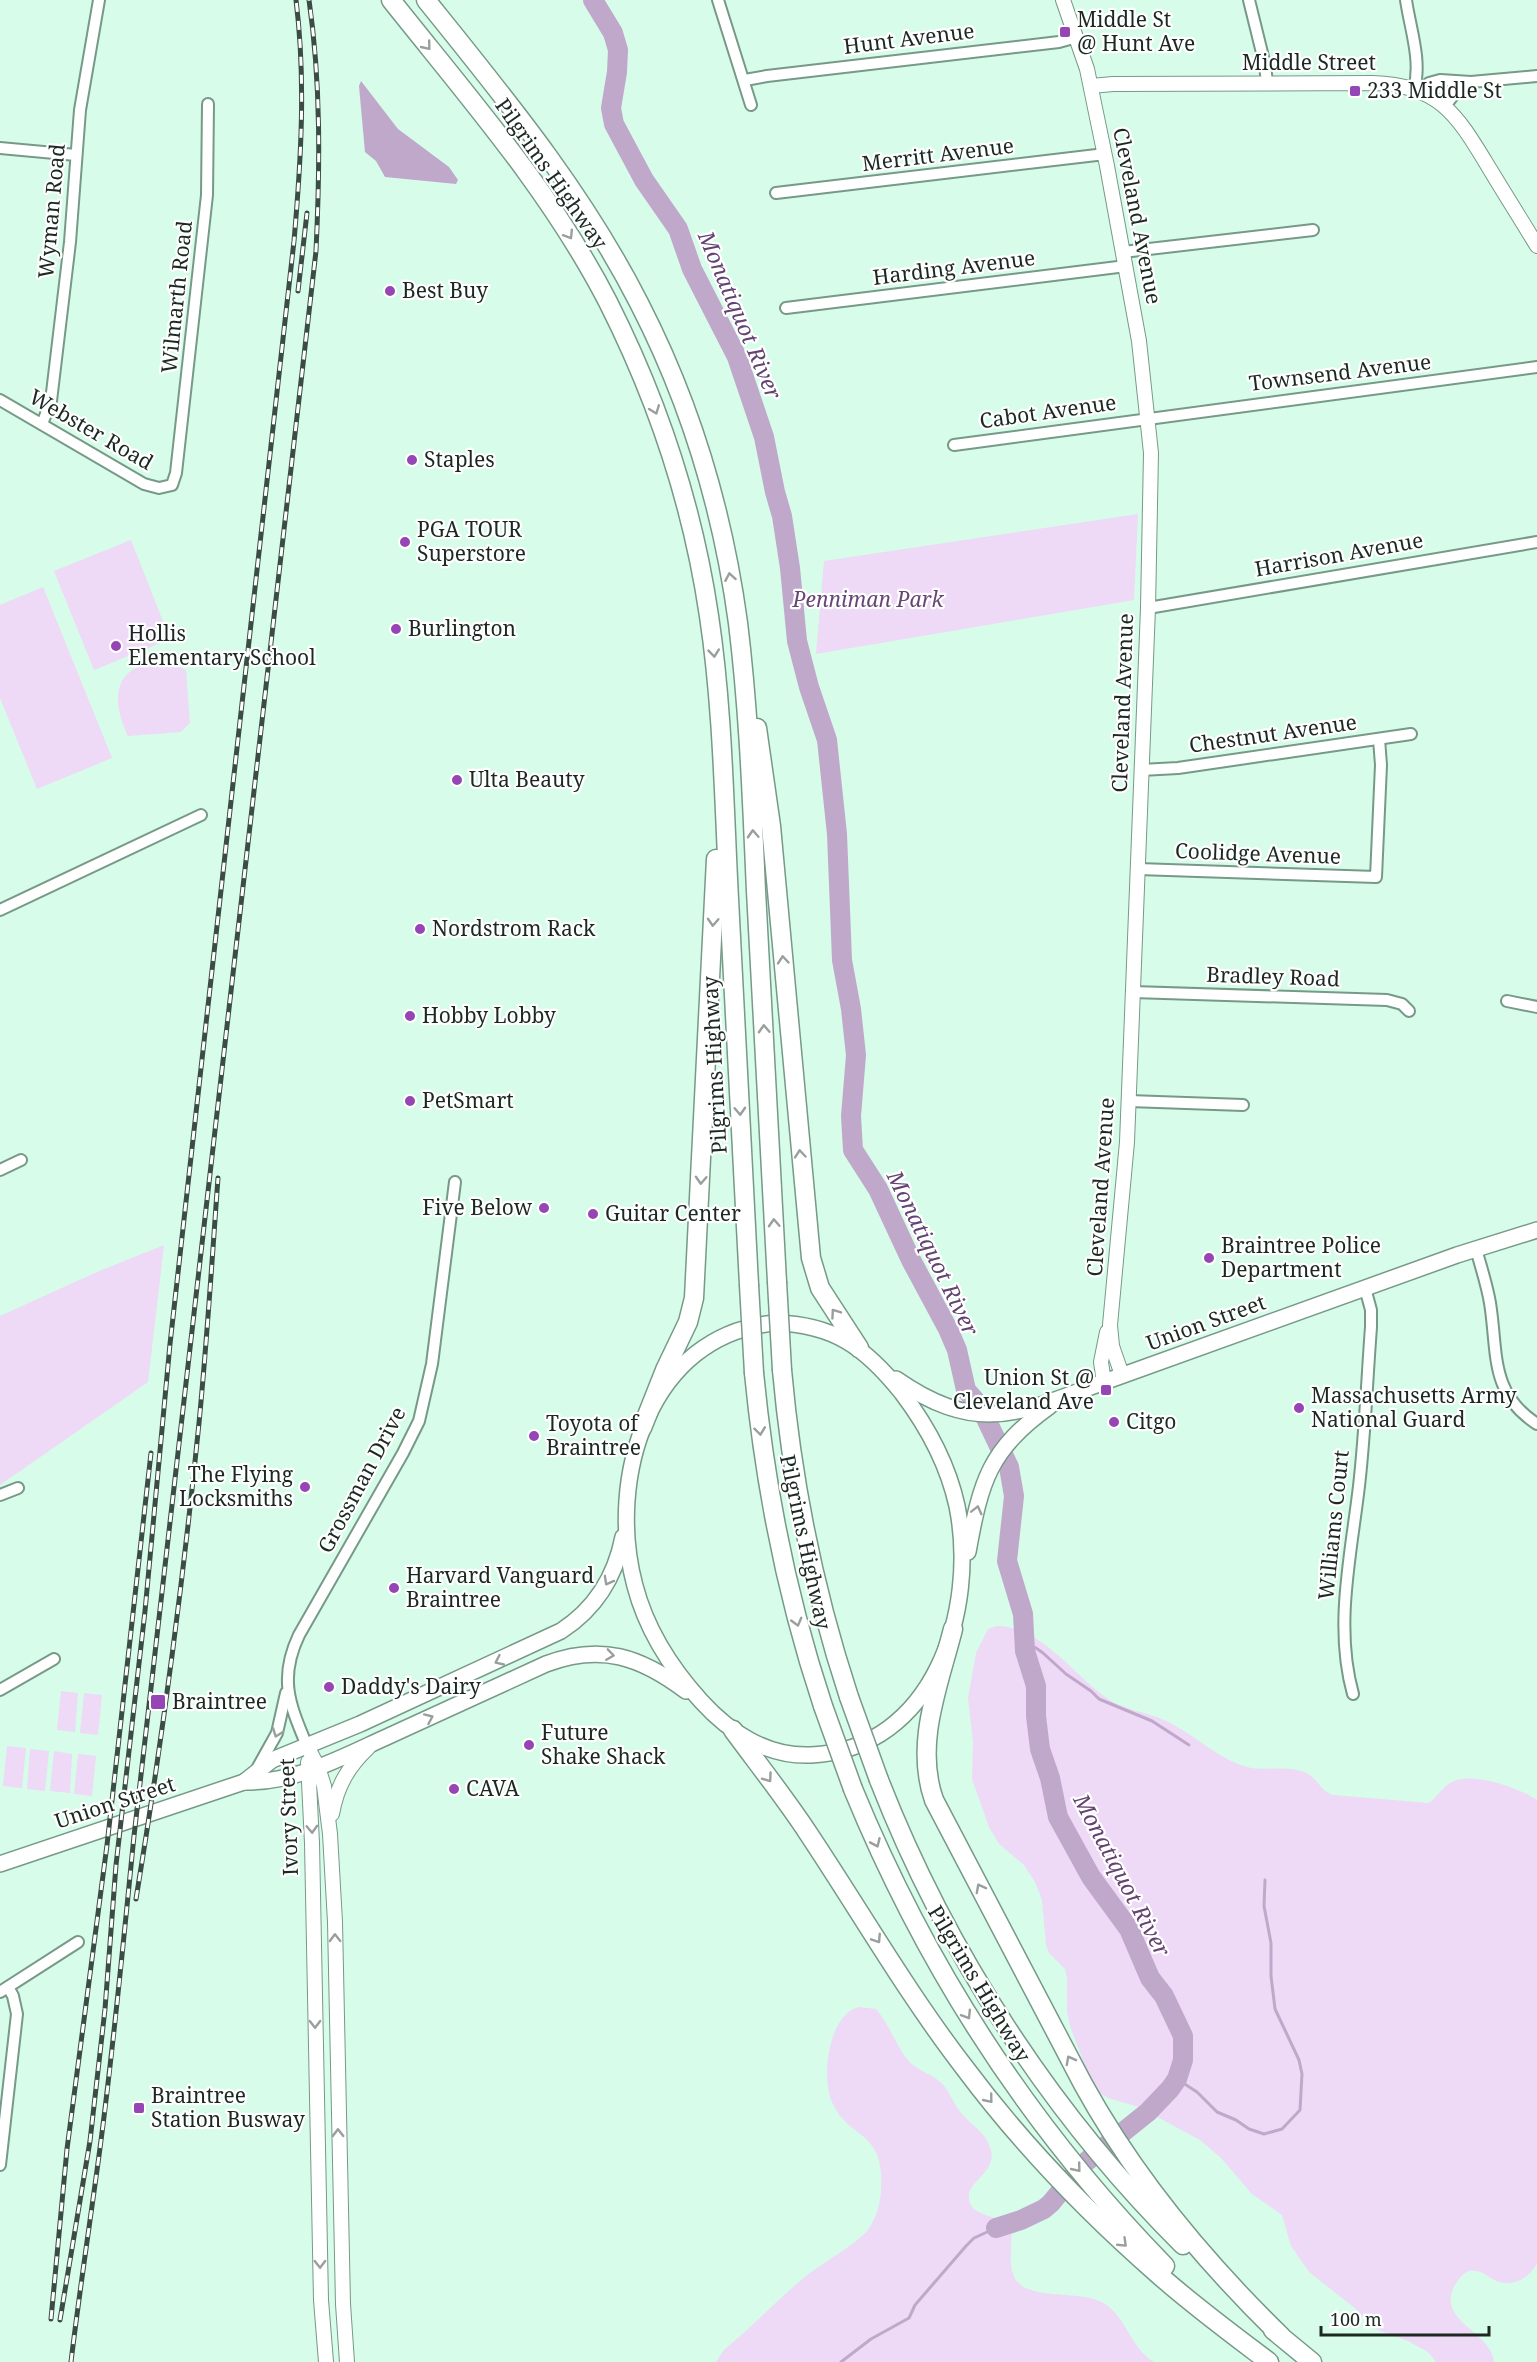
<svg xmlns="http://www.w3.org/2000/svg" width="1537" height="2362" font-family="'Noto Serif',serif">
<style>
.green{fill:#eed9f7}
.water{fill:#c0a8cb}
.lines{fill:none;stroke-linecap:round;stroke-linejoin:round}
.stream{stroke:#c0a8cb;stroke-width:3}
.river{stroke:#c0a8cb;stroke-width:20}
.minor-casing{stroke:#798;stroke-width:14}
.tertiary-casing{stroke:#798;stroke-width:16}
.secondary-casing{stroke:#798;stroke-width:18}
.motorway-casing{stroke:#798;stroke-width:21}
.minor{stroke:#fff;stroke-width:10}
.tertiary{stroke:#fff;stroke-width:14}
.secondary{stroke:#fff;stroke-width:15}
.motorway{stroke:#fff;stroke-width:18}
.rail-casing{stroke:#3b4c44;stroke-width:5}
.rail{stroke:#fff;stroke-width:3;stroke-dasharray:9;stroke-linecap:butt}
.motorway-bridge-casing{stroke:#798;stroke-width:21;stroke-linecap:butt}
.motorway-bridge{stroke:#fff;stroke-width:18}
.oneway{stroke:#999f9c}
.poi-dot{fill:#9645b5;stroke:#fff;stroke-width:2}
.labels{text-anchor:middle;stroke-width:4.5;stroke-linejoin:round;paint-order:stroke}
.poi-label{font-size:21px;fill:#1c2923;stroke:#fff;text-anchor:start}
.street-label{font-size:21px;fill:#1c2923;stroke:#fff}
.park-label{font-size:21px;font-style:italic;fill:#674575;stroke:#fff}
.water-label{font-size:22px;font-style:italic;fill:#644272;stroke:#fff}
</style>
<rect width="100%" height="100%" fill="#d7fce9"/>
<g class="green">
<polygon points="1138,514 1134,600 816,654 824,561"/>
<polygon points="131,540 170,639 94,670 54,571"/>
<polygon points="43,587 112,758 37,789 0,698 0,605"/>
<path d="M156 662H166L186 670 190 723 181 732 128 736C112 703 111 668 156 662Z"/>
<polygon points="164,1245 148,1382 0,1485 0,1316 97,1272"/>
<path d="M997 1626C1041 1626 1074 1676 1108 1699 1124 1710 1147 1712 1164 1720 1193 1733 1216 1758 1247 1767 1266 1772 1287 1764 1306 1773 1318 1778 1319 1790 1333 1795L1429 1803C1437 1797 1442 1788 1450 1783 1470 1770 1519 1788 1537 1800V2263C1530 2277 1516 2286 1499 2282 1489 2279 1481 2268 1469 2271 1464 2273 1459 2278 1456 2283 1433 2321 1491 2330 1494 2362H1436L1428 2352 1408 2341 1373 2328 1356 2309 1309 2272 1291 2246 1282 2215 1252 2194 1221 2158 1200 2140 1139 2107 1108 2098 1100 2093 1088 2074 1070 2026 1067 2011V1978L1065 1969 1049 1953 1046 1945 1042 1900 1035 1882 1024 1865 999 1844 989 1827 972 1779 973 1742 968 1698 976 1653 988 1629Z"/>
<polygon points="61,1691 78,1693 75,1732 57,1730"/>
<polygon points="84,1693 102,1695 98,1735 80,1733"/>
<polygon points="7,1746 26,1748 22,1788 3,1786"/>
<polygon points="30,1749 49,1751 45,1791 27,1789"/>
<polygon points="54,1751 72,1754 70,1793 50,1791"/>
<polygon points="78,1754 96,1756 92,1796 74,1794"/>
<path d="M859 2007 876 2009C889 2024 895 2043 907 2059 917 2072 935 2074 944 2086 951 2094 954 2105 961 2113 971 2125 985 2132 990 2147 999 2173 966 2180 969 2199 971 2218 997 2213 1011 2228 1013 2243 1008 2260 1013 2274 1022 2305 1084 2286 1108 2306 1127 2321 1132 2349 1154 2362H716L724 2350C752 2327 777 2300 805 2277 822 2263 855 2245 867 2231 876 2220 881 2202 881 2188 885 2129 848 2140 832 2102 821 2077 828 2015 859 2007Z"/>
</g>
<polygon class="water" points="361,81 398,129 449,167 458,180 456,184 385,177 376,161 365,152 359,86"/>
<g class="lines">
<g class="stream">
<polyline points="1024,1644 1036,1648 1043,1653 1066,1674 1091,1691 1099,1699 1152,1721 1189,1745"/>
<polyline points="1177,2079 1197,2092 1217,2112 1236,2120 1249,2129 1264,2134 1282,2129 1300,2110 1302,2074 1299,2060 1275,2009 1271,1976 1271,1943 1264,1906 1265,1880"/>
<polyline points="841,2362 871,2339 909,2318 915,2305 966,2246 974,2238 996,2228"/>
</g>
<polyline class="river" points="593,0 613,33 618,50 617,72 611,108 614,124 644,180 678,229 692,269 737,357 764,437 775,492 782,516 790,568 797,641 809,687 827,740 837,834 842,960 851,1009 856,1055 851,1116 853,1150 878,1189 911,1260 948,1329 957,1350 966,1390 980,1406 1009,1467 1014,1496 1007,1561 1023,1614 1025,1651 1036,1686 1036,1716 1040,1749 1050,1778 1058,1817 1091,1877 1129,1929 1150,1978 1164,1996 1183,2036 1183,2060 1177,2079 1170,2089 1148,2112 1082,2165 1051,2203 1044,2209 1021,2220 996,2228"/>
<g class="minor-casing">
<g id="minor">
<polyline points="718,0 751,105"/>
<polyline points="1249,0 1265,65 1267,83"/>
<path d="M1406 0C1410 28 1422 61 1414 89"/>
<polyline points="745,80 767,76 1059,42 1077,37"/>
<polyline points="1421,91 1429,83 1440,80 1471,82 1537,76"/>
<polyline points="1445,106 1460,87 1470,82"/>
<polyline points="0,148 76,155"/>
<polyline points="776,193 1105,154"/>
<polyline points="1123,252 1313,230"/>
<polyline points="786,308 1126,266"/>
<polyline points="0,400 144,484 159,488 172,485 176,473 207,195 208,104"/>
<polyline points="42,424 51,401 70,242 80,110 99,0"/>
<polyline points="954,445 1537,367"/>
<polyline points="1148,608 1537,542"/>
<polyline points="1141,770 1178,768 1411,734"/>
<polyline points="1138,869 1376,877 1381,765 1379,739"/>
<polyline points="0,910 201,815"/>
<polyline points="1133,992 1387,1000 1402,1004 1409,1011"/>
<polyline points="1507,1001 1537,1007"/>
<polyline points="1129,1101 1243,1105"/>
<polyline points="0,1170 21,1160"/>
<path d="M1476 1249C1481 1267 1487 1285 1490 1303 1498 1352 1489 1393 1537 1424"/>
<polyline points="0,1495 18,1488"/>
<polyline points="0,1690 54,1659"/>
<path d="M1353 1694C1334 1627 1351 1555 1359 1486 1365 1434 1367 1380 1371 1327V1310L1365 1288"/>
<path d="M307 1746C290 1705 278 1679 299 1635L403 1453 419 1421 432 1364 455 1182"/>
<polyline points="258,1767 277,1733 286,1693"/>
<polyline points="0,1992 78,1942"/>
<polyline points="0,2165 17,2014 13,1996 8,1987"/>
</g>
</g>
<g class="tertiary-casing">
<g id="tertiary">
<polyline points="1063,0 1087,69 1107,166 1139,341 1151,453 1148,608 1127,1142 1110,1325 1112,1346 1122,1375"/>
<path d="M1091 86 1113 84 1373 83C1442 85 1458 117 1491 171 1506 196 1522 221 1537 246"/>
<polyline points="1104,1382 1101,1362 1107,1332"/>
<polyline points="307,1746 318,1767 324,1786 330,1834 335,1922 343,2304 347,2362"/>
<polyline points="308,1762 312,1843 321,2300 326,2362"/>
<path d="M332 1814C337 1786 348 1767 368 1748"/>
</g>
</g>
<g class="secondary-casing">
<g id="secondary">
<path d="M775 1323C834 1324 866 1348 902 1393 927 1426 948 1465 957 1506 978 1610 934 1749 811 1755 767 1757 729 1732 701 1701 671 1668 646 1628 635 1586 606 1479 649 1334 775 1323Z"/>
<path d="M896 1379C978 1436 1020 1413 1104 1382L1457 1255 1537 1230"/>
<path d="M968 1552C981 1480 989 1450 1050 1406"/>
<path d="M244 1782 272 1760 360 1724 561 1631C595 1609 615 1578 623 1537"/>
<path d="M0 1864 244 1782C297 1783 344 1756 391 1735 443 1711 494 1688 546 1664 601 1643 641 1657 686 1691"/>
</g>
</g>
<g class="motorway-casing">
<g id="motorway">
<path d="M391 0C468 97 551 191 608 302 658 401 693 507 709 616 723 709 724 805 729 899 736 1027 742 1156 749 1285"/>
<path d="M426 0C504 97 582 191 639 303 690 402 723 512 738 623 749 712 752 801 756 891 763 1021 770 1151 777 1282"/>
<polyline points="757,728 771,826 811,1258 820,1288 859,1348"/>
<path d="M782 1370C792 1482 814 1591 849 1697"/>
<path d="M754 1373C765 1486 787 1598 823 1706"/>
<polyline points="642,1428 665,1370 688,1322 694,1298 716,859"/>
<path d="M953 1629C939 1685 914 1743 934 1800L1083 2084C1134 2177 1205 2262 1281 2336"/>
<path d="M733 1730C758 1764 785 1798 808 1833 860 1911 907 1993 964 2067 1020 2142 1088 2213 1159 2275 1194 2306 1232 2334 1269 2362"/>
<path d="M879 1780C946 1952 1052 2115 1183 2245"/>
<path d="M853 1789C926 1967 1030 2128 1165 2266"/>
<polyline points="1273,2330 1312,2362"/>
</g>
</g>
<use href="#minor" class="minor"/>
<use href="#tertiary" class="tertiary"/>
<use href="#secondary" class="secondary"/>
<use href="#motorway" class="motorway"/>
<g class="rail-casing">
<g id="rail">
<polyline points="298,291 307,213"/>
<path d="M136 1899C162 1741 183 1582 199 1423 207 1341 212 1260 218 1178"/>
<polyline points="51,2319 67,2149 107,1845 151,1453"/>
<path d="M60 2320 90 2141 105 2009 116 1865 145 1611 170 1344 294 241C301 161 306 80 296 0"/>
<path d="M71 2362C79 2295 89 2229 98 2163 113 2054 123 1945 134 1836L316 251C320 167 321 83 309 0"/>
</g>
</g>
<use href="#rail" class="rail"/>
<g class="motorway-bridge-casing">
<g id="motorway-bridge">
<polyline points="777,1282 782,1370"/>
<polyline points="749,1285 754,1373"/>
<polyline points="849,1697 879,1780"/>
<polyline points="823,1706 853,1789"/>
</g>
</g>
<use href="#motorway-bridge" class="motorway-bridge"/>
</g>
<defs><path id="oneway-chevron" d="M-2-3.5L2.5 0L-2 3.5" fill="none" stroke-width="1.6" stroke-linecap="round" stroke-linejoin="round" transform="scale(1.5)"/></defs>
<g class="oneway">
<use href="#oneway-chevron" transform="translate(427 46) rotate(51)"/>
<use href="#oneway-chevron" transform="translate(569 235) rotate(58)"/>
<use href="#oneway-chevron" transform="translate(655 410) rotate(69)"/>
<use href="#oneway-chevron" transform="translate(730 577) rotate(-100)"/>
<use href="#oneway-chevron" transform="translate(714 653) rotate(84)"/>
<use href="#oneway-chevron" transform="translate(753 834) rotate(-93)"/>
<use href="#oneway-chevron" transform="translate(713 922) rotate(93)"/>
<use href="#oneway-chevron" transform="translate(783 960) rotate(-95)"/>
<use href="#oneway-chevron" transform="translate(764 1029) rotate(-93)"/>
<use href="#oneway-chevron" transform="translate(740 1111) rotate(87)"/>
<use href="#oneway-chevron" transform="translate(800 1154) rotate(-95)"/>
<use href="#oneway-chevron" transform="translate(701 1180) rotate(93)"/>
<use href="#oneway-chevron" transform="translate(774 1223) rotate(-93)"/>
<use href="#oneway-chevron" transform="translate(835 1313) rotate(-125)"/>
<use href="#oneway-chevron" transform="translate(760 1431) rotate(83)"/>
<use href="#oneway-chevron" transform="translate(977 1510) rotate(-76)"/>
<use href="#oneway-chevron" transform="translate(608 1581) rotate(119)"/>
<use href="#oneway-chevron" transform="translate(797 1622) rotate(75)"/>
<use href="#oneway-chevron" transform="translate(610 1655) rotate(8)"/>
<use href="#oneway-chevron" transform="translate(499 1661) rotate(155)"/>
<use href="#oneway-chevron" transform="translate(429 1718) rotate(-24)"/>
<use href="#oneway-chevron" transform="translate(277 1733) rotate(111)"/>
<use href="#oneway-chevron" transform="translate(768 1778) rotate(54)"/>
<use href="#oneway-chevron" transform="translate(312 1829) rotate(88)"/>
<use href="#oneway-chevron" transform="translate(876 1843) rotate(66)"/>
<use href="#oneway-chevron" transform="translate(980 1888) rotate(-118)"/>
<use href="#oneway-chevron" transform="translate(335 1938) rotate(-91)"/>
<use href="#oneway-chevron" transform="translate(877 1939) rotate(57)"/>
<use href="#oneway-chevron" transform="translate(967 2015) rotate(58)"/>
<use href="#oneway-chevron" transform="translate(315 2024) rotate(89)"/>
<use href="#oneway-chevron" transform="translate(1070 2060) rotate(-118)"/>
<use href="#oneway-chevron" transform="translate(989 2099) rotate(51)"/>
<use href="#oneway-chevron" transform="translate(338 2133) rotate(-91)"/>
<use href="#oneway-chevron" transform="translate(1077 2168) rotate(51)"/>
<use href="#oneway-chevron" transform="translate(1123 2243) rotate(44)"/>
<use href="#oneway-chevron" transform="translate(320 2264) rotate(89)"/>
</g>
<g class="poi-dot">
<rect x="1059" y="26" width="12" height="12" rx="3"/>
<rect x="1349" y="85" width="12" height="12" rx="3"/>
<circle cx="390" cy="291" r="6"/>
<circle cx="412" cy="460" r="6"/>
<circle cx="405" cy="542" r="6"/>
<circle cx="396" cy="629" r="6"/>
<circle cx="116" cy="646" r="6"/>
<circle cx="457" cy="780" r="6"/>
<circle cx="420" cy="929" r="6"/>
<circle cx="410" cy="1016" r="6"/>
<circle cx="410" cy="1101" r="6"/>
<circle cx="544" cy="1208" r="6"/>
<circle cx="593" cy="1214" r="6"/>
<circle cx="1209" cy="1258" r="6"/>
<rect x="1100" y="1384" width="12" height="12" rx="3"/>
<circle cx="1299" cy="1408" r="6"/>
<circle cx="1114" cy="1422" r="6"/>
<circle cx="534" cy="1436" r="6"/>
<circle cx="305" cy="1487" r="6"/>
<circle cx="394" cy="1588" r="6"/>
<circle cx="329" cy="1687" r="6"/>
<rect x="150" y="1694" width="16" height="16" rx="3"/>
<circle cx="529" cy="1745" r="6"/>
<circle cx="454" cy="1789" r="6"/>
<rect x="133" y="2102" width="12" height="12" rx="3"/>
</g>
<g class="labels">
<g class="poi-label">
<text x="1077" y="27">Middle St<tspan x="1077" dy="24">@ Hunt Ave</tspan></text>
<text x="1367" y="98">233 Middle St</text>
<text x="402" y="298">Best Buy</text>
<text x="424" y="467">Staples</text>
<text x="417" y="537">PGA TOUR<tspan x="417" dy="24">Superstore</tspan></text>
<text x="408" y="636">Burlington</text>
<text x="128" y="641">Hollis<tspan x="128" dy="24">Elementary School</tspan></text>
<text x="469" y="787">Ulta Beauty</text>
<text x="432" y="936">Nordstrom Rack</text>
<text x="422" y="1023">Hobby Lobby</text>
<text x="422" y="1108">PetSmart</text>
<text x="532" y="1215" text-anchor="end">Five Below</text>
<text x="605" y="1221">Guitar Center</text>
<text x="1221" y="1253">Braintree Police<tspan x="1221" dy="24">Department</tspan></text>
<text x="1094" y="1385" text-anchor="end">Union St @<tspan x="1094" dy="24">Cleveland Ave</tspan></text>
<text x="1311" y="1403">Massachusetts Army<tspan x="1311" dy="24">National Guard</tspan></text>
<text x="1126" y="1429">Citgo</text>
<text x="546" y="1431">Toyota of<tspan x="546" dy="24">Braintree</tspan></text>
<text x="293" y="1482" text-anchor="end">The Flying<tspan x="293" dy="24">Locksmiths</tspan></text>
<text x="406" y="1583">Harvard Vanguard<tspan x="406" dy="24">Braintree</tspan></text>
<text x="341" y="1694">Daddy's Dairy</text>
<text x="172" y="1709">Braintree</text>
<text x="541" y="1740">Future<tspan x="541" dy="24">Shake Shack</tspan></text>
<text x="466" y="1796">CAVA</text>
<text x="151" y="2103">Braintree<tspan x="151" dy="24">Station Busway</tspan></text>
</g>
<g class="street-label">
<text transform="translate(909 39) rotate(-7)" y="7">Hunt Avenue</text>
<text x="1309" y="70">Middle Street</text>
<text transform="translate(938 155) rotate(-7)" y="7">Merritt Avenue</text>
<text transform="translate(551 174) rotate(55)" y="7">Pilgrims Highway</text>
<text transform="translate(52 211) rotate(-85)" y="7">Wyman Road</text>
<text transform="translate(1137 216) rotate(79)" y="7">Cleveland Avenue</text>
<text transform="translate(954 268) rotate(-7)" y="7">Harding Avenue</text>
<text transform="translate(177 297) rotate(-84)" y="7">Wilmarth Road</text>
<text transform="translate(1340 373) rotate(-7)" y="7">Townsend Avenue</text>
<text transform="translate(1048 412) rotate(-8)" y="7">Cabot Avenue</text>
<text transform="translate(91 430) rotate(30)" y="7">Webster Road</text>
<text transform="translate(1339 555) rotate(-10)" y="7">Harrison Avenue</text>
<text transform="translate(1123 703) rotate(-88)" y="7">Cleveland Avenue</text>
<text transform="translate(1273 734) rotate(-8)" y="7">Chestnut Avenue</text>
<text transform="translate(1258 854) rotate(2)" y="7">Coolidge Avenue</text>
<text transform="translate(1273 977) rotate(2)" y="7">Bradley Road</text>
<text transform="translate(715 1065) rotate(-93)" y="7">Pilgrims Highway</text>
<text transform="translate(1101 1187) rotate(-86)" y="7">Cleveland Avenue</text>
<text transform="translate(1206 1323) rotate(-20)" y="7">Union Street</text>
<text transform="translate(362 1480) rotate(-62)" y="7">Grossman Drive</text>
<text transform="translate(1334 1525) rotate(-84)" y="7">Williams Court</text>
<text transform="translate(805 1542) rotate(78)" y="7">Pilgrims Highway</text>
<text transform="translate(115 1803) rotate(-18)" y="7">Union Street</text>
<text transform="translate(289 1817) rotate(-92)" y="7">Ivory Street</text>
<text transform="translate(979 1984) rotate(59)" y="7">Pilgrims Highway</text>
</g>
<g class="park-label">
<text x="868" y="607">Penniman Park</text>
</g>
<g class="water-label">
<text transform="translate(740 315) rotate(67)" y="8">Monatiquot River</text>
<text transform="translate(933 1253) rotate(64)" y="8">Monatiquot River</text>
<text transform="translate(1122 1875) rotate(62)" y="8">Monatiquot River</text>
</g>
</g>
<path d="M1321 2326v9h168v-9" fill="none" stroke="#1c2923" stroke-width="3"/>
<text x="1330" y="2326" font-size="18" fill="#1c2923" stroke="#ffffff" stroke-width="4.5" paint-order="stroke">100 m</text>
</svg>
